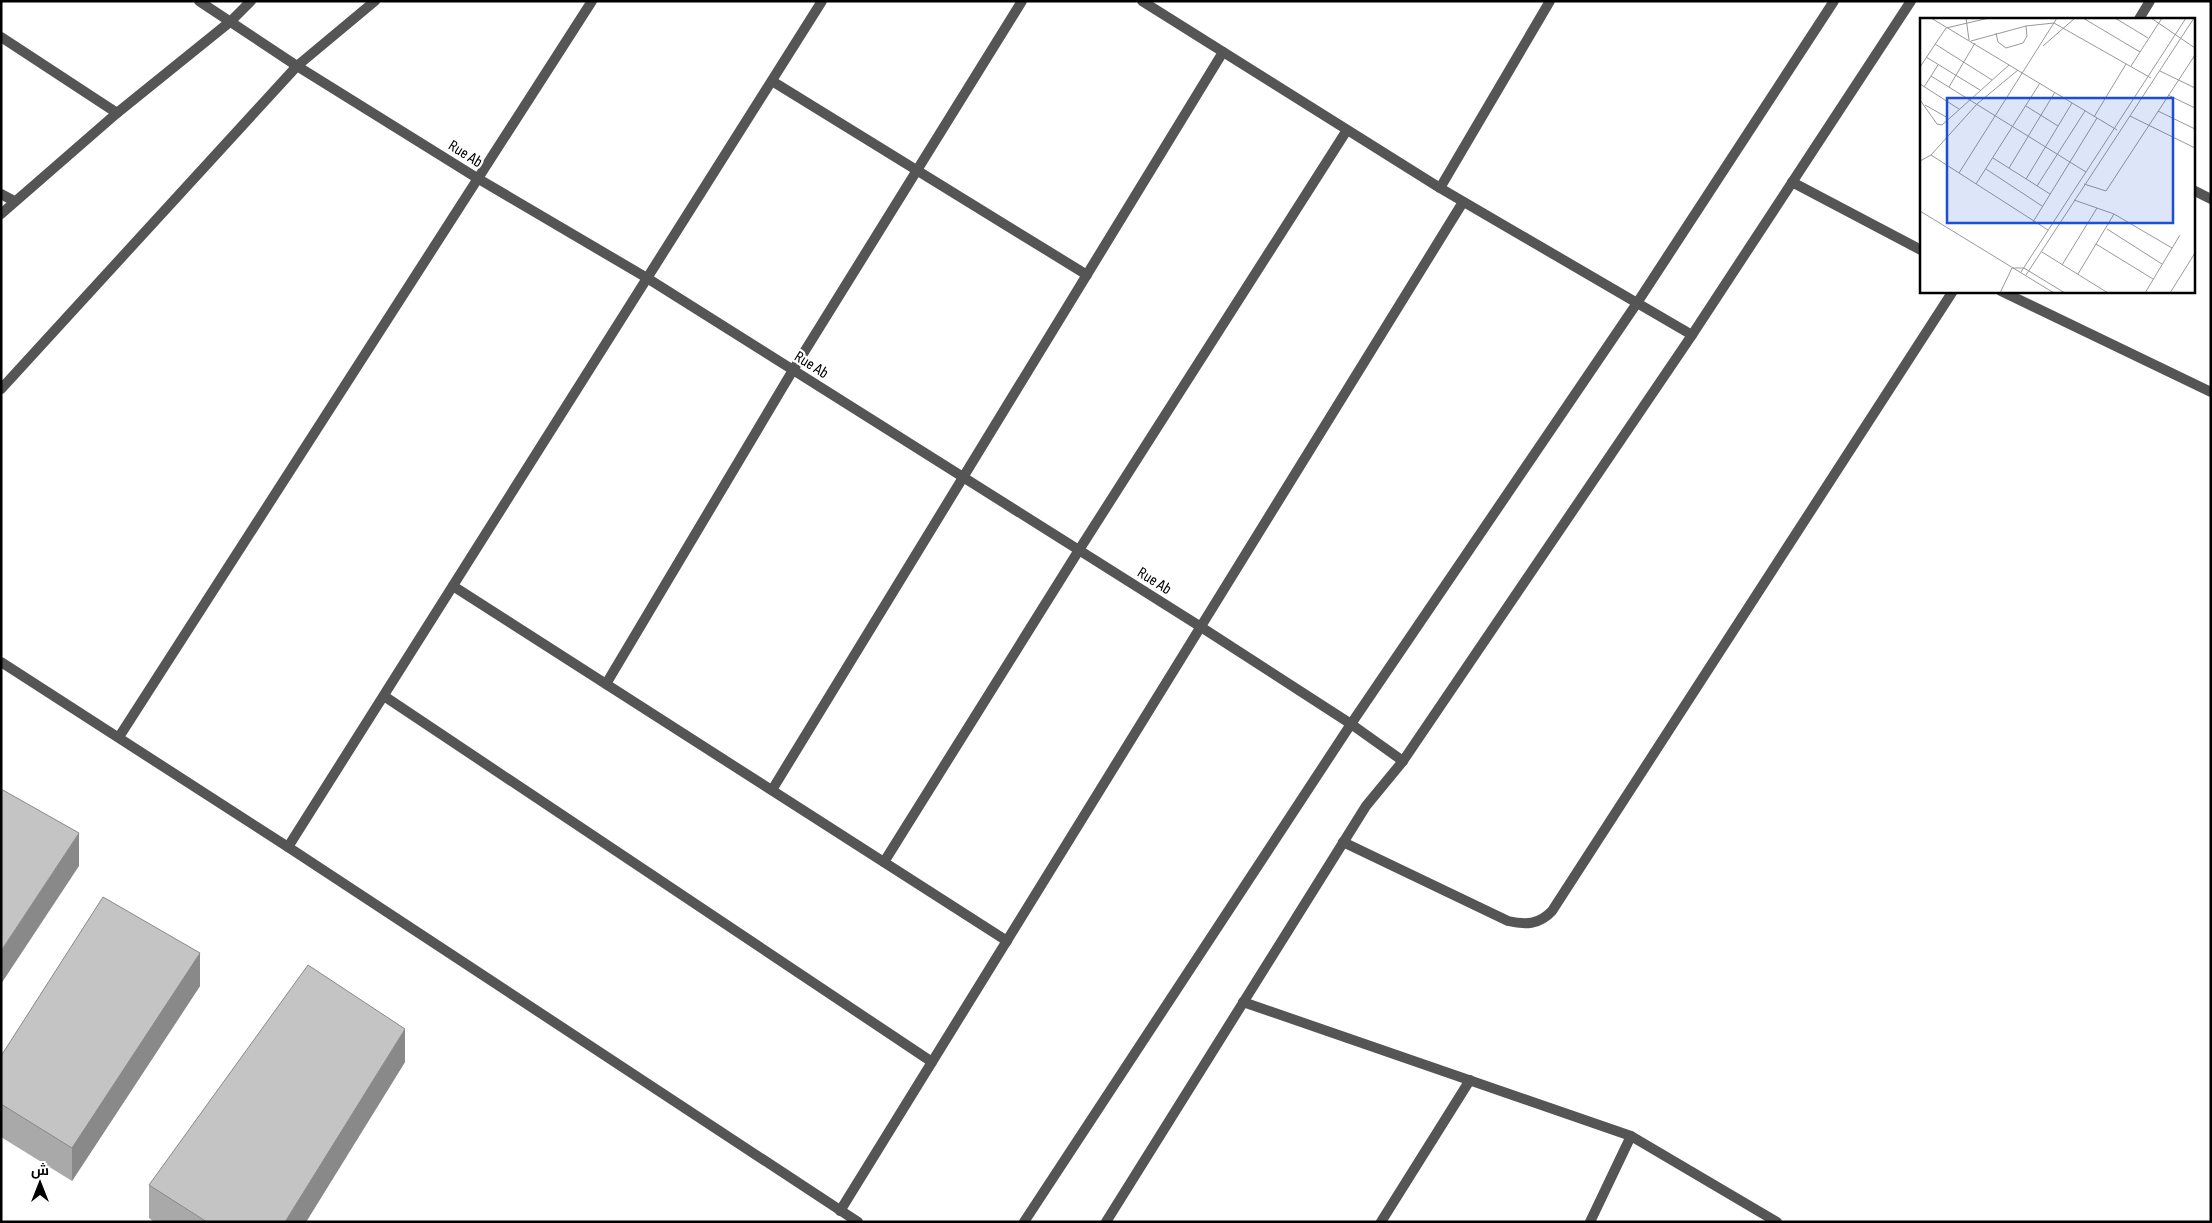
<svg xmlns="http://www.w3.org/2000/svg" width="2212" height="1223" font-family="'Sofia Sans Condensed',Cairo,sans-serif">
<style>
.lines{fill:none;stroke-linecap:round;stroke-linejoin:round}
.street{stroke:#555;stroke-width:10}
.wall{fill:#a9a9a9}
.shaded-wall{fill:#898989}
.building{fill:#c4c4c4;stroke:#898989}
.labels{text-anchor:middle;stroke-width:4.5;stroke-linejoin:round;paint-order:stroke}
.street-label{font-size:16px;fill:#000;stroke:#fff}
.inset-road{fill:none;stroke:#999;stroke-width:1}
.view{fill:#1d4ed8;fill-opacity:0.15;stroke:#1d4ed8;stroke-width:2.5}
.inset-edge{fill:none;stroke:#000;stroke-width:2.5}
</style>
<rect width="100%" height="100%" fill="#fff"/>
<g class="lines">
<g class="street">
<polyline points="199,1 297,66 477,178 647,278 1201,627 1351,724 1403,761"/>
<polyline points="1142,1 1440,188 1692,335"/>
<polyline points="2139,19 2150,1"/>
<polyline points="1,37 117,113"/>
<polyline points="772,81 1087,275"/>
<polyline points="1792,182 1921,250"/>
<polyline points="1440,188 1550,1"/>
<polyline points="2193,190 2211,199"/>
<polyline points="1,194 14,201"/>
<polyline points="1,214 117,113 231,21 251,1"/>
<polyline points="2001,291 2211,392"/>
<polyline points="1,389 297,66 375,1"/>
<polyline points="453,586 1007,941"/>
<polyline points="1,662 288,847 858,1222"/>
<polyline points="606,684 793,370 1022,1"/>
<polyline points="384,696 932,1062"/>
<polyline points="119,737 592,1"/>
<polyline points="772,790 1223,52"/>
<path d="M1343 842 1508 921C1525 925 1539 925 1552 911L1953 291"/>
<polyline points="288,847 822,1"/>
<polyline points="884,862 1079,550 1347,130"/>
<polyline points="1243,1002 1631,1136 1777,1222"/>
<polyline points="840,1211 1463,202"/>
<polyline points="1024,1222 1351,724 1637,303 1834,1"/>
<polyline points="1106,1222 1366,806 1403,761 1692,335 1911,1"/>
<polyline points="1381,1222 1470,1080"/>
<polyline points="1590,1222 1631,1136"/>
</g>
</g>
<g class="wall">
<polygon points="200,986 72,1181 1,1137 1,1056"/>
<polygon points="405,1062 306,1222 154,1222 149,1218 149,1185"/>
</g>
<g class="shaded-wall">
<polygon points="79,833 79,866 1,984 1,951"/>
<polygon points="200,953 200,986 72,1181 72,1148"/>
<polygon points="405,1029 405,1062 306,1222 285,1222"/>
</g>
<g class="building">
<polygon points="1,789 79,833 1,951"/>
<polygon points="103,897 200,953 72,1148 1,1104 1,1056"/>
<polygon points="308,965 405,1029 285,1222 207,1222 149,1185"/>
</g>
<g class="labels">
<g class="street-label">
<text transform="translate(466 153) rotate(32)" y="6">Rue Ab</text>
<text transform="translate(812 364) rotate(32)" y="6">Rue Ab</text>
<text transform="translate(1155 580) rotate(32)" y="6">Rue Ab</text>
</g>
</g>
<g transform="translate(1920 18)">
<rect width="275" height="275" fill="#fff"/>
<path class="inset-road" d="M11 0 197 112M46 0 49 22M163 0 220 34M195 0 228 20M231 0 275 30M76 15 78 24 86 30 103 25 107 18 106 8M51 23 106 8 134 5 231 60M15 26 72 62M123 28 155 0M6 39 60 72M211 48 242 0M0 49 26 10 69 0M240 53 275 70M11 58 166 154M0 66 39 91M4 69 18 47M29 69 55 25M248 77 275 90M0 82 17 106 22 107 89 47M5 87 28 100M106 88 138 108M238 93 275 111M210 98 275 130M174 99 206 46M11 137 128 212M73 140 130 176M0 143 11 137 57 86 98 52M89 150 135 74M66 151 122 188M39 155 137 0M106 161 152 85M56 166 120 65M164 166 186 173 275 37M117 168 165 93M154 182 194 196 252 230M0 193 134 275M113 204 177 100M187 211 242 246M176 226 233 261M122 234 188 275M142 247 177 190M92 250H104L145 275M101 254 266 0M158 256 194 196M106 257 274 0M80 275 92 250M225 275 260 217M250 275 275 235"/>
<path class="view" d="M27 80H253V205H27Z"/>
<rect width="275" height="275" class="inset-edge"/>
</g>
<rect width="2212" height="1223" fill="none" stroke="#000000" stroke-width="5"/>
<g transform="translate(40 1183)" stroke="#ffffff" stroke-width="4" paint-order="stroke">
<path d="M0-4L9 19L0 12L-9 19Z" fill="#000000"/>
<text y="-8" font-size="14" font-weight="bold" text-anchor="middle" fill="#000000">ش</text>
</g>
</svg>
